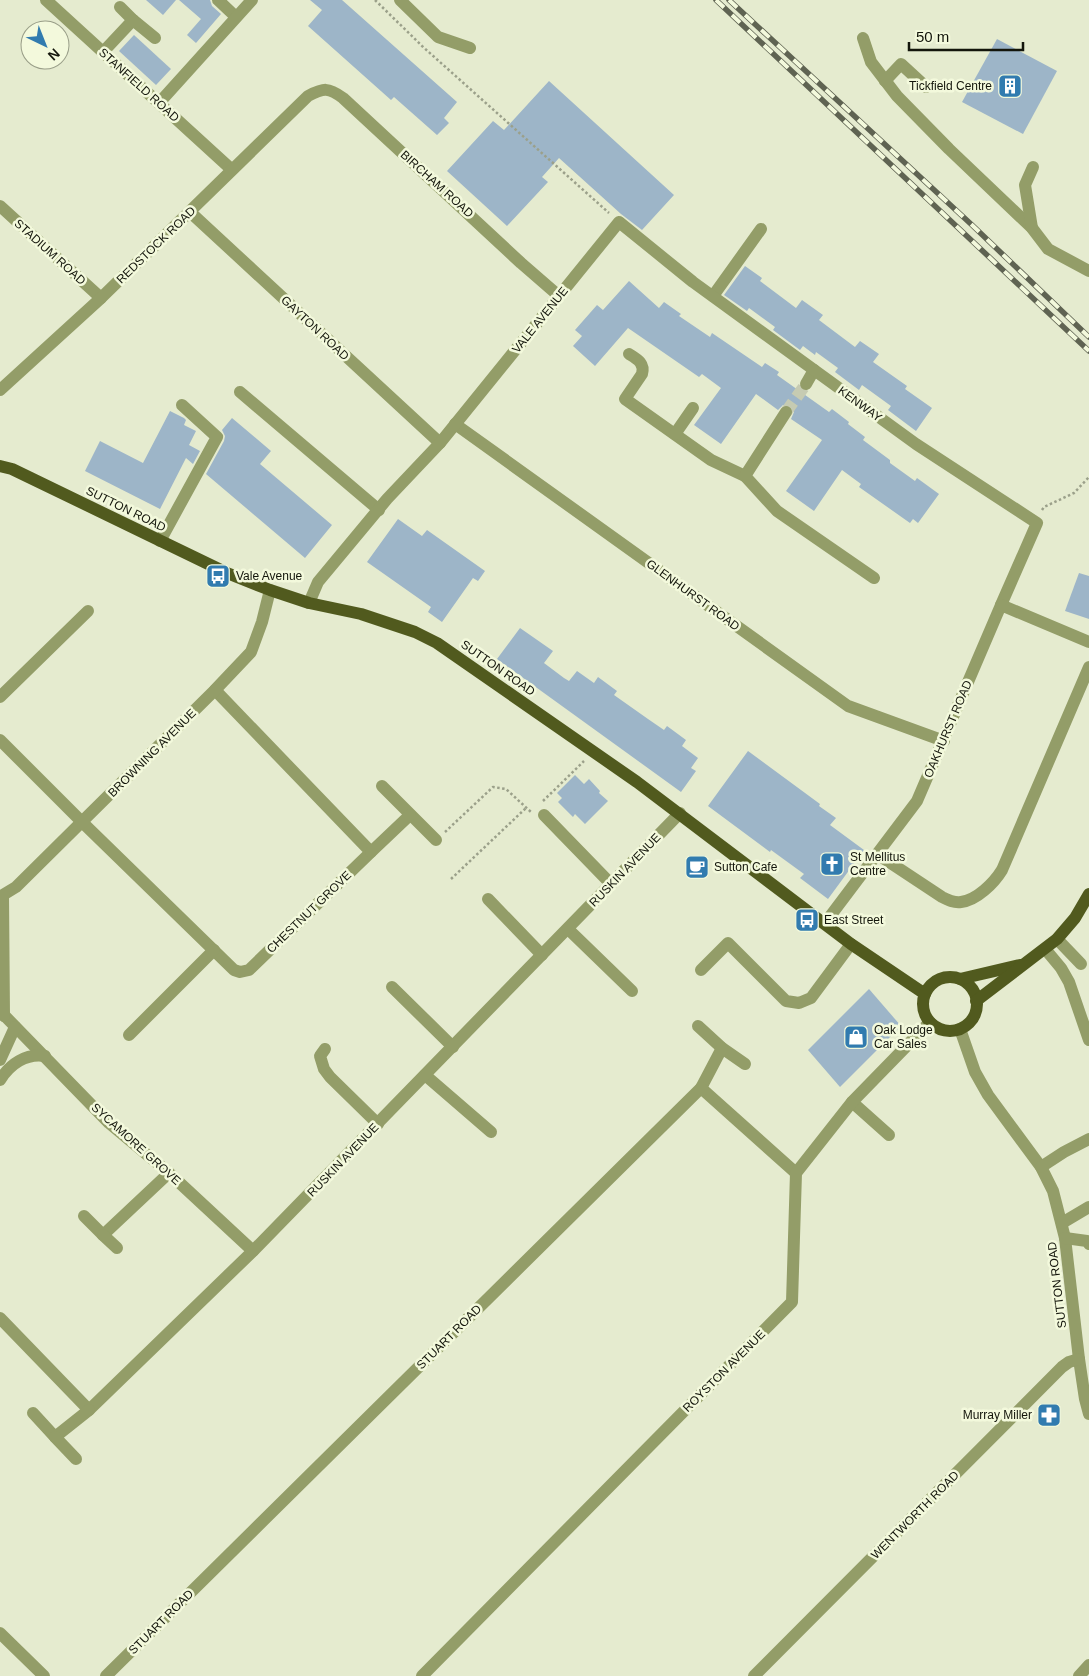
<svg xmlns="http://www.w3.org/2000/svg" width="1089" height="1676" font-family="Arial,sans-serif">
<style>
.building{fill:#9db5c8}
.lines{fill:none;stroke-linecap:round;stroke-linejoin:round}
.minor-tunnel{stroke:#c6cbb2;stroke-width:12;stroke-dasharray:12 6;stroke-linecap:butt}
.path{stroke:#9ba08a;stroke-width:2.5;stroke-dasharray:2.5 2.5;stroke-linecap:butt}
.minor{stroke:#939d68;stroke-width:12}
.major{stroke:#515a1e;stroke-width:12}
.rail-casing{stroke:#5f6352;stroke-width:5.5}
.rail{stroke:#f3f9dc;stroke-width:4;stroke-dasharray:11;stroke-linecap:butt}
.labels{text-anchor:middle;stroke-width:5;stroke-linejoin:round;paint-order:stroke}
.street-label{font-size:12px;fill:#13150b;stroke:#f3f9dc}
.poi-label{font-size:12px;fill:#13150b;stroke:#f3f9dc;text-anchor:start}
</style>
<rect width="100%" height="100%" fill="#e5ebcf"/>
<g class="building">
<polygon points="146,0 176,0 163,15"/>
<polygon points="179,0 210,0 212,6 221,14 196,43 187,35 201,19"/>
<polygon points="310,0 342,0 457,102 444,118 449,123 437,135 394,97 391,100 308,26 322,10"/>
<polygon points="134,35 171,69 156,85 119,51"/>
<polygon points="997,39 1057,71 1023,134 962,102"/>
<polygon points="549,81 674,195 642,230 621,214 559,158 542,177 548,182 507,226 447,171 493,121 504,130"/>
<polygon points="745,266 762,278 760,281 796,308 802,300 823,315 819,320 855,347 860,341 879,354 873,362 907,386 905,389 932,408 916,431 888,410 891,406 862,385 859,390 835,372 838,368 816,352 815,355 803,346 800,350 773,330 775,327 749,308 747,311 724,295"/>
<polygon points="629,281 659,308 664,302 681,314 679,316 710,337 712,333 762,367 765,363 779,372 777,375 829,412 832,409 849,422 848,424 865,437 863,440 890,460 890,463 915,481 917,478 939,494 918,523 913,519 910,523 859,487 861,484 842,470 814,511 786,491 822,440 791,419 794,412 790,405 783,405 778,410 756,394 721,444 694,425 721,388 702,374 699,377 628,328 595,366 573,346 582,336 575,330 597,305 603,310"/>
<polygon points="170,411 184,418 186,420 184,425 196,431 189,445 200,451 193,464 186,458 160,509 85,471 100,441 143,463"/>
<polygon points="232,418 271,451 260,464 332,525 305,558 206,474 224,441 225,436 222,430"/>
<polygon points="398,519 422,536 427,530 485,571 478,581 473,578 442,622 428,612 431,607 367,562"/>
<polygon points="1079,573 1089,576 1089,619 1065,611"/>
<polygon points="520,628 553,651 544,663 564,678 569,681 577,671 594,683 598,677 617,691 614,695 648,719 664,730 667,726 686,740 682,746 698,758 691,768 696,771 681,792 497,659"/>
<polygon points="748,751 820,804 819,806 836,818 830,825 864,850 828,899 800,878 804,874 771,850 770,852 708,806"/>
<polygon points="575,775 584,784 589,779 600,791 599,793 608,801 585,824 575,814 573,817 558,802 562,798 557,793"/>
<polygon points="869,989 901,1026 840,1087 808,1050"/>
</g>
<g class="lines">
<polyline class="minor-tunnel" points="786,412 806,384"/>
<g class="path">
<polyline points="375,0 422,46 609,213"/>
<polyline points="1042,510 1044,507 1074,493 1089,477"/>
<polyline points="543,801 584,761"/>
<polyline points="445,832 493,787 506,789 531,812"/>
<polyline points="451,879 526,808"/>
</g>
<g class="minor">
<polyline points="46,0 231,169"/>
<polyline points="218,0 236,17"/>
<polyline points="400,0 438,37 470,48"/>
<polyline points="120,7 133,20 155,38"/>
<polyline points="863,38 871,62 897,96 949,149 1032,228 1048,249 1089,271"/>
<polyline points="103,52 133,20"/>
<polyline points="885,81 901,64 926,87"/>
<polyline points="159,103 252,0"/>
<polyline points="0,206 101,298"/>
<polyline points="190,212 440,443"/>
<polyline points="1032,228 1025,185 1033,167"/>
<polyline points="713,296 761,229"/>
<path d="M629 354C637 359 645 363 642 374L625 399 711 460 745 476"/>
<polyline points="806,384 814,370"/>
<path d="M0 390 101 298 308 96C324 88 328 87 343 98L521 263 559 296"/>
<polyline points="240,392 379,510"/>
<polyline points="786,412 745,476 777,511 874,578"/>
<polyline points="455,424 848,706 944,741"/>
<polyline points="675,434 693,408"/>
<polyline points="160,541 217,437 182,405"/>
<polyline points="309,603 318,582 387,499 440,443 619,222 693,282 916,444 1037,523 1001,605"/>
<polyline points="0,697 88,611"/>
<polyline points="0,740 82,822 234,970 240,972 249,970 371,852 215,690"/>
<polyline points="382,786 436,840"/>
<polyline points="544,815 611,884"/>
<polyline points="371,852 410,815"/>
<path d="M877 854 942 897C948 900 954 903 961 902 977 900 994 883 1002 870L1089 667"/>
<polyline points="488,899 542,955"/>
<polyline points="825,923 917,801 1001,605 1089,642"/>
<polyline points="568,929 632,991"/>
<polyline points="1057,939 1081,964"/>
<polyline points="1046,950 1061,968 1069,982 1089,1040"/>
<polyline points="701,970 728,943 786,1001 799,1003 811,998 851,944"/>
<polyline points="392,987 453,1047"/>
<polyline points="0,1011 109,1123 169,1173 253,1251"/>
<polyline points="4,1016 3,895 16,887 215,690 251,652 262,622 270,590"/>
<polyline points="698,1026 722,1048 745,1064"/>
<polyline points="960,1029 975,1072 988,1095 1041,1167 1053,1191 1065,1238 1079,1359 1085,1399 1089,1414"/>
<polyline points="129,1035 214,950"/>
<polyline points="325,1049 320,1056 324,1069 330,1077 378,1124"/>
<polyline points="0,1060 15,1027"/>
<polyline points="425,1075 491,1132"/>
<path d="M0 1080C10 1064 26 1053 45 1056"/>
<polyline points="701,1088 722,1048"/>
<polyline points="852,1102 889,1135"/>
<polyline points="1041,1167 1064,1152 1089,1139"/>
<polyline points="84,1216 103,1235 169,1173"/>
<polyline points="1062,1223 1089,1207"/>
<polyline points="103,1235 117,1248"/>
<polyline points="1065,1238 1087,1241 1089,1244"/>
<polyline points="0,1318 89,1410 253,1251 680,813"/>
<polyline points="33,1413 55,1437 89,1410"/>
<polyline points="55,1437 76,1459"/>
<polyline points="0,1633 44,1676"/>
<polyline points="106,1676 701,1088 796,1173"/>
<polyline points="422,1676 792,1302 796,1173 852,1102 930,1022"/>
<polyline points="754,1676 1062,1367 1069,1362 1079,1359"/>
<polyline points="1079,1676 1089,1665"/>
</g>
<g class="major">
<polyline points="0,466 12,469 227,573 270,590 309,603 361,614 415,632 437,643 637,782 851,944 925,994"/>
<circle cx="950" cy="1004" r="27"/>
<polyline points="960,979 1020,965"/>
<polyline points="976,1001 1057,939 1075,918 1089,894"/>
</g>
<g class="rail-casing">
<g id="rail">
<polyline points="716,0 1089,351"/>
<polyline points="729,0 972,225 1089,337"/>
</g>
</g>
<use href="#rail" class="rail"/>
</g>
<defs>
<g id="building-square" transform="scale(1.25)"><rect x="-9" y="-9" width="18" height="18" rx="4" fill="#317baf" stroke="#f3f9dc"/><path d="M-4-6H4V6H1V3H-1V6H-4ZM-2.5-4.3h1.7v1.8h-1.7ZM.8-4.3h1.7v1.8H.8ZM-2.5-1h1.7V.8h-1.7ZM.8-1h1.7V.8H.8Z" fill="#fff"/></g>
<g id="bus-square" transform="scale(1.25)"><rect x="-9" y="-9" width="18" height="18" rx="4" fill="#317baf" stroke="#f3f9dc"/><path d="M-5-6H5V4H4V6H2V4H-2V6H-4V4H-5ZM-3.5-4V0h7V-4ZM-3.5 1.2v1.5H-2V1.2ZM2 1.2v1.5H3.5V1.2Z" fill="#fff"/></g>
<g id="church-square" transform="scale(1.25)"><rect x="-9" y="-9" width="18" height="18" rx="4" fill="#317baf" stroke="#f3f9dc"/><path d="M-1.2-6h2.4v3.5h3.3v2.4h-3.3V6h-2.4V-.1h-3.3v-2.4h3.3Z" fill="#fff"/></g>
<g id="cafe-square" transform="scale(1.25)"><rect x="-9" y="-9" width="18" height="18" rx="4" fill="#317baf" stroke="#f3f9dc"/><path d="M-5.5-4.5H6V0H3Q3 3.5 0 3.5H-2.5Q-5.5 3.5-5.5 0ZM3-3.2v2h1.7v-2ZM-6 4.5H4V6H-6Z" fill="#fff"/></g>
<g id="shop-square" transform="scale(1.25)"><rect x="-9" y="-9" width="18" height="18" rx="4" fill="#317baf" stroke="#f3f9dc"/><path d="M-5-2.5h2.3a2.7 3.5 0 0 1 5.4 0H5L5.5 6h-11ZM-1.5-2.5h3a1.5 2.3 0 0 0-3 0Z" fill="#fff"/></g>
<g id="pharmacy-square" transform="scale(1.25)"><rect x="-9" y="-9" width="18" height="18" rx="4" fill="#317baf" stroke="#f3f9dc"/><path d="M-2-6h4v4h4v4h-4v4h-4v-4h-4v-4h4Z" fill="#fff"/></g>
</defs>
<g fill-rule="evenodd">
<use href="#building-square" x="1010" y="86"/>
<use href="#bus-square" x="218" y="576"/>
<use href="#church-square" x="832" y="864"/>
<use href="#cafe-square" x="697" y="867"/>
<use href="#bus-square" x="807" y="920"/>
<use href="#shop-square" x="856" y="1037"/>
<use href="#pharmacy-square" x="1049" y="1415"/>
</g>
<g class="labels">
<g class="street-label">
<text transform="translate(139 85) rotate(42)" y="4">STANFIELD ROAD</text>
<text transform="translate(437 184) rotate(42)" y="4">BIRCHAM ROAD</text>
<text transform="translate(156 245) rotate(-44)" y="4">REDSTOCK ROAD</text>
<text transform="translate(50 252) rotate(42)" y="4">STADIUM ROAD</text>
<text transform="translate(540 320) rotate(-51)" y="4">VALE AVENUE</text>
<text transform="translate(315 328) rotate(43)" y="4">GAYTON ROAD</text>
<text transform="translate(860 404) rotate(36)" y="4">KENWAY</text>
<text transform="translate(126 509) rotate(26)" y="4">SUTTON ROAD</text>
<text transform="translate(693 595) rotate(36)" y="4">GLENHURST ROAD</text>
<text transform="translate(498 668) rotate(35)" y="4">SUTTON ROAD</text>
<text transform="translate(948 729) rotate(-67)" y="4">OAKHURST ROAD</text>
<text transform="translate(152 753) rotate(-45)" y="4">BROWNING AVENUE</text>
<text transform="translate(625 870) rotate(-46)" y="4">RUSKIN AVENUE</text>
<text transform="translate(309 912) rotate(-44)" y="4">CHESTNUT GROVE</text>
<text transform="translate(136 1144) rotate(42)" y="4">SYCAMORE GROVE</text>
<text transform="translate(343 1160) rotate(-46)" y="4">RUSKIN AVENUE</text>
<text transform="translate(1057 1285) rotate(-97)" y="4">SUTTON ROAD</text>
<text transform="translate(449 1337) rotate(-45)" y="4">STUART ROAD</text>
<text transform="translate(724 1371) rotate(-45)" y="4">ROYSTON AVENUE</text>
<text transform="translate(915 1515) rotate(-45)" y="4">WENTWORTH ROAD</text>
<text transform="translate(161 1622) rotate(-45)" y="4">STUART ROAD</text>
</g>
<g class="poi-label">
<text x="992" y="90" text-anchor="end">Tickfield Centre</text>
<text x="236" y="580">Vale Avenue</text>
<text x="850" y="861">St Mellitus<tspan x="850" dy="14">Centre</tspan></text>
<text x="714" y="871">Sutton Cafe</text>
<text x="824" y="924">East Street</text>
<text x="874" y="1034">Oak Lodge<tspan x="874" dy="14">Car Sales</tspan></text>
<text x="1032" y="1419" text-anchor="end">Murray Miller</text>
</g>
</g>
<g transform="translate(45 45) rotate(137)"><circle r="24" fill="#f3f9dc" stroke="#999e88"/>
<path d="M0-4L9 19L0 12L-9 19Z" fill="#317baf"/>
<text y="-8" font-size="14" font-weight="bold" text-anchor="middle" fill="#13150b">N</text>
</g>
<path d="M909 42v8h114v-8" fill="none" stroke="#13150b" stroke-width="2.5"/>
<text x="916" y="42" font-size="15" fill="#13150b" stroke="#f3f9dc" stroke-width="4" paint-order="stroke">50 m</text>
</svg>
